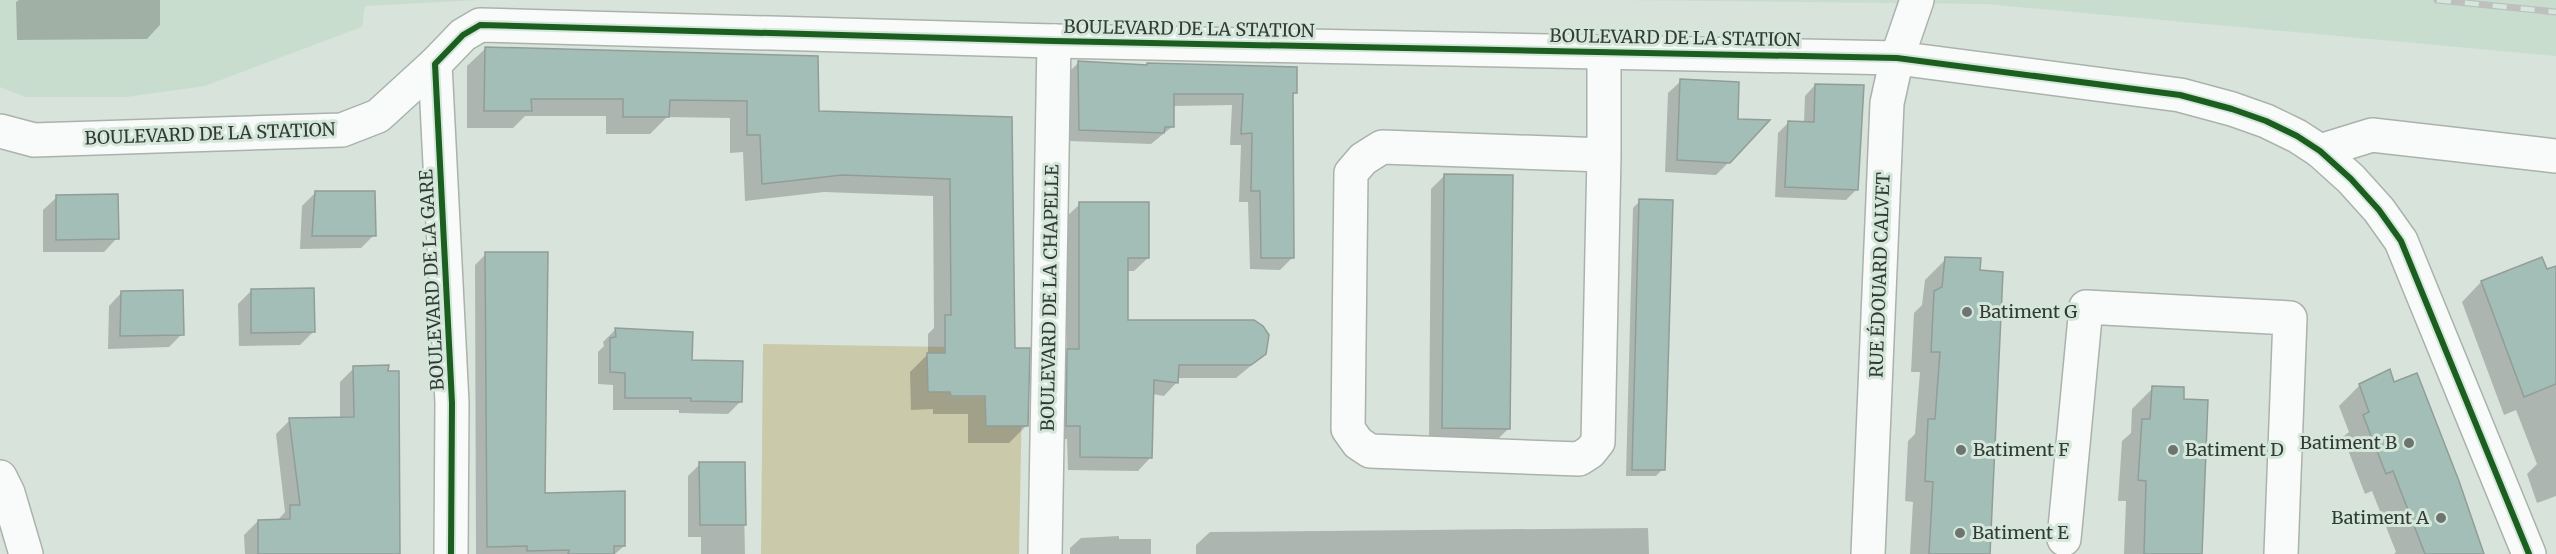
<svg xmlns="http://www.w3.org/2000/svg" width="2556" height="554" font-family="Merriweather,serif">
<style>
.built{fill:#c9ddcf}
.green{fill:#cac9aa}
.shadow{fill:#0003}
.building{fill:#a2beb7;stroke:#939d98;stroke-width:1.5}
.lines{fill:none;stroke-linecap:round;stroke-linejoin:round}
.minor-casing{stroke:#aab2ac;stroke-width:36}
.minor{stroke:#f9fbfa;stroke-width:33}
.rail-casing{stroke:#bdc0be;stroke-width:7}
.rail{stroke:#d4e7da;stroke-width:4.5;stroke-dasharray:14;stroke-linecap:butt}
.cycleway-casing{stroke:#d4e7da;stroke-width:10}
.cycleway{stroke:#1b5e20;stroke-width:6}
.poi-dot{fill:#6c756f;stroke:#d4e7da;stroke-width:2}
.labels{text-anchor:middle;stroke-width:6;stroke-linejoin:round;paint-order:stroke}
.street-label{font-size:18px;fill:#323a35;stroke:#d4e7da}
.poi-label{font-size:18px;fill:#323a35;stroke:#d4e7da;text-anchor:start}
</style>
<rect width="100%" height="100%" fill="#d8e3db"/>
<g class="built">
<polygon points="0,0 479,0 365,6 362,27 205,86 126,97 25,97 0,87"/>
<polygon points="1621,0 2556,0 2556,56 1986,4"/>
</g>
<polygon class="green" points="763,344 950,347 950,397 1022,397 1019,554 761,554"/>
<g class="shadow">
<polygon points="19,0 160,0 160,25 147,39 17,40 16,2"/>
<polygon points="485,49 817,113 1011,119 1013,350 1027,425 1009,443 968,443 968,414 933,414 933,409 911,410 910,372 928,354 928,334 934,328 933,196 824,192 745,201 743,152 730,153 730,118 667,117 650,134 606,134 606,116 525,116 513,128 467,128 467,66"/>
<polygon points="1079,62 1295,93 1291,97 1292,258 1280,270 1250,269 1248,202 1239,202 1241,145 1230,145 1232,105 1173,106 1173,126 1151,144 1068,141 1067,74"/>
<polygon points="1681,81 1736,120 1729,162 1716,175 1665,172 1668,93"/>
<polygon points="1815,85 1857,189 1846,200 1775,197 1778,133 1789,122 1804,123 1805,96"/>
<polygon points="1445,175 1508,429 1495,442 1429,441 1431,189"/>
<polygon points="315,193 374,235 361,248 300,249 302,206"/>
<polygon points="57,197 117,238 104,252 43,252 43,210"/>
<polygon points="1640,201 1663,469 1656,476 1626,476 1633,208"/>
<polygon points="1080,204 1148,258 1134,271 1126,271 1126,322 1265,354 1236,378 1177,378 1177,382 1164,396 1152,394 1151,457 1138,471 1068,470 1067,439 1053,439 1055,364 1067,351 1066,217"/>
<polygon points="486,254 543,495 624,546 615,554 476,554 475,265"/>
<polygon points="1946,259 1988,554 1910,554 1913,502 1905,501 1908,441 1915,434 1920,372 1911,372 1914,313 1922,305 1925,280"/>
<polygon points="2541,259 2546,271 2556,267 2556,496 2537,503 2527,474 2537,464 2516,410 2504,415 2462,302 2481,282"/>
<polygon points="252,290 313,332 300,345 239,346 238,304"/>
<polygon points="122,292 182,334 169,347 108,349 109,306"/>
<polygon points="616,329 691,361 741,401 728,414 679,413 679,410 613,410 613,385 598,384 598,352 604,346 603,342"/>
<polygon points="354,368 398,554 245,554 244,535 258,521 277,521 285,512 276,434 290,420 340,419 340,382"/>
<polygon points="2393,384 2482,554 2394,554 2396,552 2372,491 2365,494 2343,437 2349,432 2339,406 2360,385"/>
<polygon points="2153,388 2200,554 2124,554 2126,501 2118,501 2122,441 2131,433 2132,409"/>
<polygon points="743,463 745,554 701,554 701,537 688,537 688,476 700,464"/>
<polygon points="1648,528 1649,554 1196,554 1196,545 1210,532"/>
<polygon points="1119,536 1119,539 1151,539 1151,554 1070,554 1070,548 1081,538"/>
</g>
<g class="building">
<polygon points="485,47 818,56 819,111 1012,117 1015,348 1030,348 1028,426 986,426 985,396 951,396 950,392 928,392 927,353 945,353 945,315 951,315 950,179 842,175 762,184 760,135 747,135 747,101 670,100 669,117 623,117 623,99 531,99 532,111 484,111"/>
<polygon points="1078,61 1147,65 1147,63 1297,67 1297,93 1293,93 1294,258 1261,258 1260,191 1251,191 1252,133 1241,134 1243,94 1174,94 1174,127 1165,127 1164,133 1079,130"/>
<polygon points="1680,79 1739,82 1738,119 1770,120 1730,163 1677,160"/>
<polygon points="1815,84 1864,85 1858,190 1785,187 1788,121 1814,122"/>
<polygon points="1444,174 1513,175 1510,429 1442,428"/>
<polygon points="315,191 375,191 376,236 312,236"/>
<polygon points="118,194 119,239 56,240 56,195"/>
<polygon points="1639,199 1673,200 1665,470 1632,470"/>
<polygon points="1079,202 1149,202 1149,258 1128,258 1128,320 1254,320 1263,326 1269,335 1266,354 1251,365 1179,365 1178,383 1154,380 1152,458 1080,457 1080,426 1066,426 1067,349 1079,349"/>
<polygon points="485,252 548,252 545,493 625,491 625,546 614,546 614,554 568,554 569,550 527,551 527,546 487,547"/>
<polygon points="1945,257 1981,258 1980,270 2003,272 1990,554 1929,554 1933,482 1925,481 1928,419 1935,419 1940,352 1931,352 1934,291 1942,287"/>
<polygon points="2542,257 2547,269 2556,266 2556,384 2524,397 2481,281"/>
<polygon points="314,288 315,332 251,333 251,289"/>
<polygon points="183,290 184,335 120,336 121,291"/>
<polygon points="615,328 693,332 692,360 743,361 742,402 691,401 691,398 625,398 625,373 610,372 610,338 616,337"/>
<polygon points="389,365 388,371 399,371 400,554 258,554 258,520 290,519 290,505 300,505 289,418 354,417 353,366"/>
<polygon points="2390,369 2394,382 2417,373 2459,481 2484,554 2425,554 2393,471 2386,474 2363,415 2369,412 2359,384"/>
<polygon points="2152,386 2184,387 2184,399 2208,400 2202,554 2144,554 2146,481 2138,480 2142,419 2150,419"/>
<polygon points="699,462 745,462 746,525 700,525"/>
</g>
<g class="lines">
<g class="minor-casing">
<g id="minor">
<polyline points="1604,52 1604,155 1598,442 1590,452 1579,459 1370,451 1358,443 1348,429 1351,173 1363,159 1382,147 1604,155"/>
<polyline points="0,131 34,140 342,130 378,116 435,64"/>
<polyline points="2320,151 2372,135 2556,156"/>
<polyline points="0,477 8,493 26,554"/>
<polyline points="2064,539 2086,307 2290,318 2281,554"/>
<polyline points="451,554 452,403 435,64 463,35 480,25 1054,41 1897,58 2180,95 2232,109 2266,121 2297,136 2320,151 2351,179 2379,210 2401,241 2529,554"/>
<polyline points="1045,554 1054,41"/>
<polyline points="1868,554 1887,103 1897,58 1917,0"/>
</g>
</g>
<use href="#minor" class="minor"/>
<g class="rail-casing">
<polyline id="rail" points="2437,0 2556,12"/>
</g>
<use href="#rail" class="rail"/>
<g class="cycleway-casing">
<polyline id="cycleway" points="451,554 452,403 435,64 463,35 480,25 1054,41 1897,58 2180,95 2232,109 2266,121 2297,136 2320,151 2351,179 2379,210 2401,241 2529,554"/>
</g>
<use href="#cycleway" class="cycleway"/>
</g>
<g class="poi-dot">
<circle cx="1967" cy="312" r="6"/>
<circle cx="2409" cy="443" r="6"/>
<circle cx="1961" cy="450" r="6"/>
<circle cx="2173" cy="450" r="6"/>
<circle cx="2441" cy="518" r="6"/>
<circle cx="1960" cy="533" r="6"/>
</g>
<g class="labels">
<g class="street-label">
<text transform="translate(1189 29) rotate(1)" y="6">BOULEVARD DE LA STATION</text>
<text transform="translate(1675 38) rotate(1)" y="6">BOULEVARD DE LA STATION</text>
<text transform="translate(210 134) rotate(-2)" y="6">BOULEVARD DE LA STATION</text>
<text transform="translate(1880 275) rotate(-88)" y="6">RUE ÉDOUARD CALVET</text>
<text transform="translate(432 280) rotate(-93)" y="6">BOULEVARD DE LA GARE</text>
<text transform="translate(1050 298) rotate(-89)" y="6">BOULEVARD DE LA CHAPELLE</text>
</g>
<g class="poi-label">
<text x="1979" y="318">Batiment G</text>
<text x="2397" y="449" text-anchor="end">Batiment B</text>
<text x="1973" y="456">Batiment F</text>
<text x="2185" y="456">Batiment D</text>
<text x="2429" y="524" text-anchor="end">Batiment A</text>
<text x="1972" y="539">Batiment E</text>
</g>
</g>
</svg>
